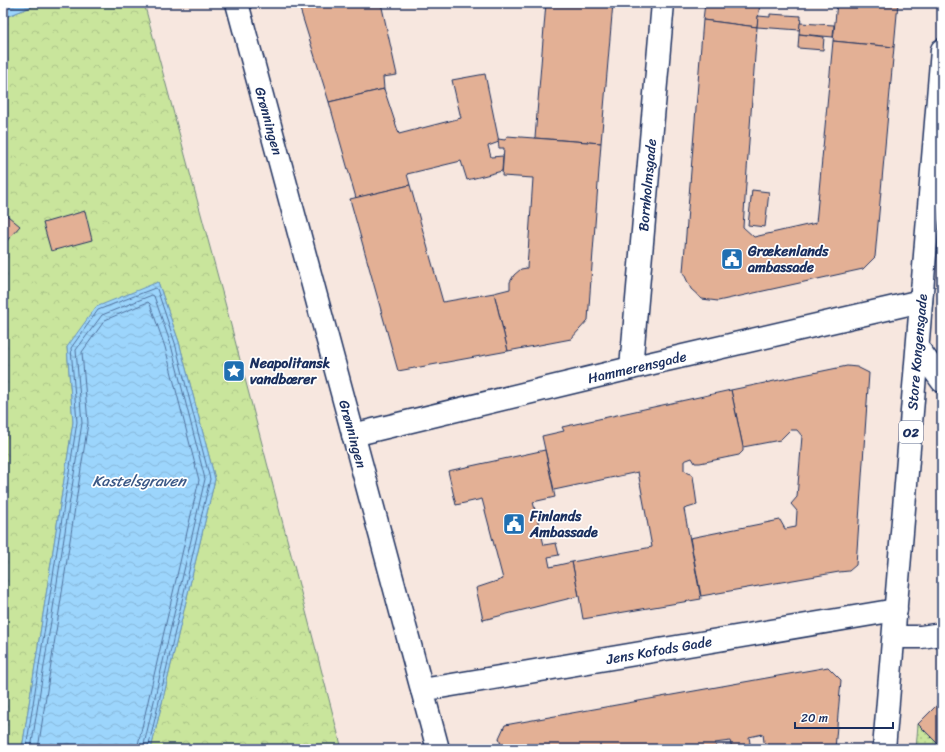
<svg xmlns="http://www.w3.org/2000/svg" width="945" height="752" font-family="Sriracha,sans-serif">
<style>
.forest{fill:url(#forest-crowns);stroke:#728a7d}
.garden{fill:url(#garden-dots);stroke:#728a7d}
.water{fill:url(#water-waves);stroke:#6893bd}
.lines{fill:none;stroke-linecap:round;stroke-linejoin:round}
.shore{stroke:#4f719d;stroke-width:1}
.building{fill:#e3b095;stroke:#1b2f5e}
.minor-casing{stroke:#1b2f5e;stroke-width:25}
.major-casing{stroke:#1b2f5e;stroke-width:25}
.minor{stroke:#fff;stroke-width:22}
.major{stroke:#fff;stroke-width:22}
.labels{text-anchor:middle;stroke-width:3.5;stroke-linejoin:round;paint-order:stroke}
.shield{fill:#fff;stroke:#5f6d8e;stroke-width:1}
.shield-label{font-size:13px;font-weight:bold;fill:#1b2f5e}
.street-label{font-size:14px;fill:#1b2f5e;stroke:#fff}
.poi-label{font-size:14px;font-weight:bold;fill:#1b2f5e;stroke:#fff;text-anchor:start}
.water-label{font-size:15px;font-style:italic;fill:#3b5886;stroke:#fff}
</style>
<defs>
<pattern id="forest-crowns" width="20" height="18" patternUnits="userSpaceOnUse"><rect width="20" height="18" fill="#c9e59c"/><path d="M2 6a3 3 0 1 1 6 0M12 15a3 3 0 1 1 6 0" fill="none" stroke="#acc589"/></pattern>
<pattern id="garden-dots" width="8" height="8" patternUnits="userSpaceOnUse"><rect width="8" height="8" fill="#c9e59c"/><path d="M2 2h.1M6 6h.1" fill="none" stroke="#acc589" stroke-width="1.8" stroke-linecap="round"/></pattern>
<pattern id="water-waves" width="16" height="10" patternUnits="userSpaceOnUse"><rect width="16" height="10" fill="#9cd5fc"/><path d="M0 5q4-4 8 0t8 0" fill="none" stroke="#86b7da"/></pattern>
</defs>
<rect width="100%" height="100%" fill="#f7e7df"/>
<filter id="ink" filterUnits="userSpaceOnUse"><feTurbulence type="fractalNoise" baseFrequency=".025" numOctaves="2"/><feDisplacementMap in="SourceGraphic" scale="8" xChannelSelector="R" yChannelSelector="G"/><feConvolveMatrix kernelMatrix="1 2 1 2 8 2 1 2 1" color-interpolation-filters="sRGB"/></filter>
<g filter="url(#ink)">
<polygon class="forest" points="41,3 144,3 228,314 342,749 151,749 215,479 179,342 158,282 67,347 73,422 22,749 3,749 3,18"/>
<polygon class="garden" points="918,724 942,748 942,749 916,749"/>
<g class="water">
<polygon points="3,3 41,3 3,18"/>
<polygon points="158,282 179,342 215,479 151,749 22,749 73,422 67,347 96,307"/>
</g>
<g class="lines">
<g class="shore">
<polyline points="26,749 77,422 71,348 98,310 155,288 157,289 175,343 210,479 148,749"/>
<polyline points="31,749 82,423 76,350 102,315 152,295 154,296 171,345 205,479 143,749"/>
<polyline points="38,749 88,423 82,352 105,320 148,302 150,304 165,347 199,480 137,749"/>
</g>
</g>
<g class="building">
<polygon points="298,3 325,3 300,9"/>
<polygon points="325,3 381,3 397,75 383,77 384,89 329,102 300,9"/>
<polygon points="546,3 613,3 601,143 535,138"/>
<polygon points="705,3 760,3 757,27 703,20"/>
<polygon points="837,3 898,3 894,47 833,41"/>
<polygon points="770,14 801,16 800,30 757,27 758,16 770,17"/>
<polygon points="703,20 757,27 743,227 754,237 816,223 833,41 894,47 875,257 863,269 718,301 702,299 691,289 683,272"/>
<polygon points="800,23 834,25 833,37 799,34"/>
<polygon points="799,34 824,37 823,50 798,48"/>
<polygon points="485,74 499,142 488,146 491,157 503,156 502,171 467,180 461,161 407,174 410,185 356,198 329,102 384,89 399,134 461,118 452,80"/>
<polygon points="507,136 601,143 588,320 571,339 508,351 494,293 510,289 510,282 514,275 521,269 527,268 533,178 502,176 504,148 499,148 498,139 505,140"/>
<polygon points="410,185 443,302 494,293 508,351 398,371 350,199"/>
<polygon points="752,190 769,192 765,227 748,225"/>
<polygon points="85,211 92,240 51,251 43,223"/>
<polygon points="3,212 20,226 3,245"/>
<polygon points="847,366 857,367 869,373 856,565 849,571 839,572 701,596 690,538 780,520 785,529 796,527 797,511 791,504 797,497 802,436 797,430 790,430 780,440 743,447 731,390"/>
<polygon points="731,390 743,447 743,451 739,455 700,463 695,463 692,458 684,461 684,470 693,476 697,505 684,509 701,599 583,619 579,596 572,562 652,547 638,472 554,490 542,436 564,431 562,427"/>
<polygon points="545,450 555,497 533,502 544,545 556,543 559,555 548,557 550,567 572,562 579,596 483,620 476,588 503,579 482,499 456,505 448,471"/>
<polygon points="828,667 841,680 835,749 773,749 764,742 763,734 749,737 750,743 748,747 740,749 734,749 732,748 730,741 715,743 717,749 502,749 499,738 505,725"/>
<polygon points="942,700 942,748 918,724"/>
</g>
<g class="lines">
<g class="minor-casing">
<g id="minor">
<polyline points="918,348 942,381"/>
<polyline points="631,368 663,3"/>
<polyline points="353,435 631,368 921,301"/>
<polyline points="894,637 921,637 942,634"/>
<polyline points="422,690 896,610"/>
</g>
</g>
<g class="major-casing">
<g id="major">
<polyline points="237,3 438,749"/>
<polyline points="884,749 942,50"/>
</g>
</g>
<use href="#minor" class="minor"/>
<use href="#major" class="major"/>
</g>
</g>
<defs>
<g id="civic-square" transform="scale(1.15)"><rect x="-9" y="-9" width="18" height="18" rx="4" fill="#1f6fb2" stroke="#fff"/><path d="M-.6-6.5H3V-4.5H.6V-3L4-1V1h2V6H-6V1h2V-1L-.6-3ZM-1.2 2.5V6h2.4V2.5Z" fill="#fff"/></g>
<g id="sight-square" transform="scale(1.15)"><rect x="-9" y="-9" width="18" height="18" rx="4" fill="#1f6fb2" stroke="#fff"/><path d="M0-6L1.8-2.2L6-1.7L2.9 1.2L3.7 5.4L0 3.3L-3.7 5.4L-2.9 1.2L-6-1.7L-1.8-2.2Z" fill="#fff"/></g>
</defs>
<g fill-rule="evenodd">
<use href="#civic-square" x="732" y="259"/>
<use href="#sight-square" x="234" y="371"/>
<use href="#civic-square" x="514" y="524"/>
</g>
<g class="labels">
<rect class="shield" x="899" y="421" width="24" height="22" rx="3"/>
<g class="shield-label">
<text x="911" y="437">O2</text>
</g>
<g class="street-label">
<text transform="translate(269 121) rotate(75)" y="5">Grønningen</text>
<text transform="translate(647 185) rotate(-85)" y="5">Bornholmsgade</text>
<text transform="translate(917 352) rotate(-85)" y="5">Store Kongensgade</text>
<text transform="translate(637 367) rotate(-13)" y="5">Hammerensgade</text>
<text transform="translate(353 434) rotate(75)" y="5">Grønningen</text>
<text transform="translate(659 650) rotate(-10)" y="5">Jens Kofods Gade</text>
</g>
<g class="poi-label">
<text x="748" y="256">Grækenlands<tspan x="748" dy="16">ambassade</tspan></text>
<text x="250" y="368">Neapolitansk<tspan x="250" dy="16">vandbærer</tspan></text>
<text x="530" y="521">Finlands<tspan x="530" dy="16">Ambassade</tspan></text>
</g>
<g class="water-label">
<text x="139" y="486">Kastelsgraven</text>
</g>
</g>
<rect width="945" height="752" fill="none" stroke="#fff" stroke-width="16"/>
<rect x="8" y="8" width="929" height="736" fill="none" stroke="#1b2f5e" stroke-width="1.5" filter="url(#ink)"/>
<path d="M795 722v6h98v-6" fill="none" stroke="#1b2f5e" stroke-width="2"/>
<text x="801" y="722" font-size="12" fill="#1b2f5e" stroke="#ffffff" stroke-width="3" paint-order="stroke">20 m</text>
</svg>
